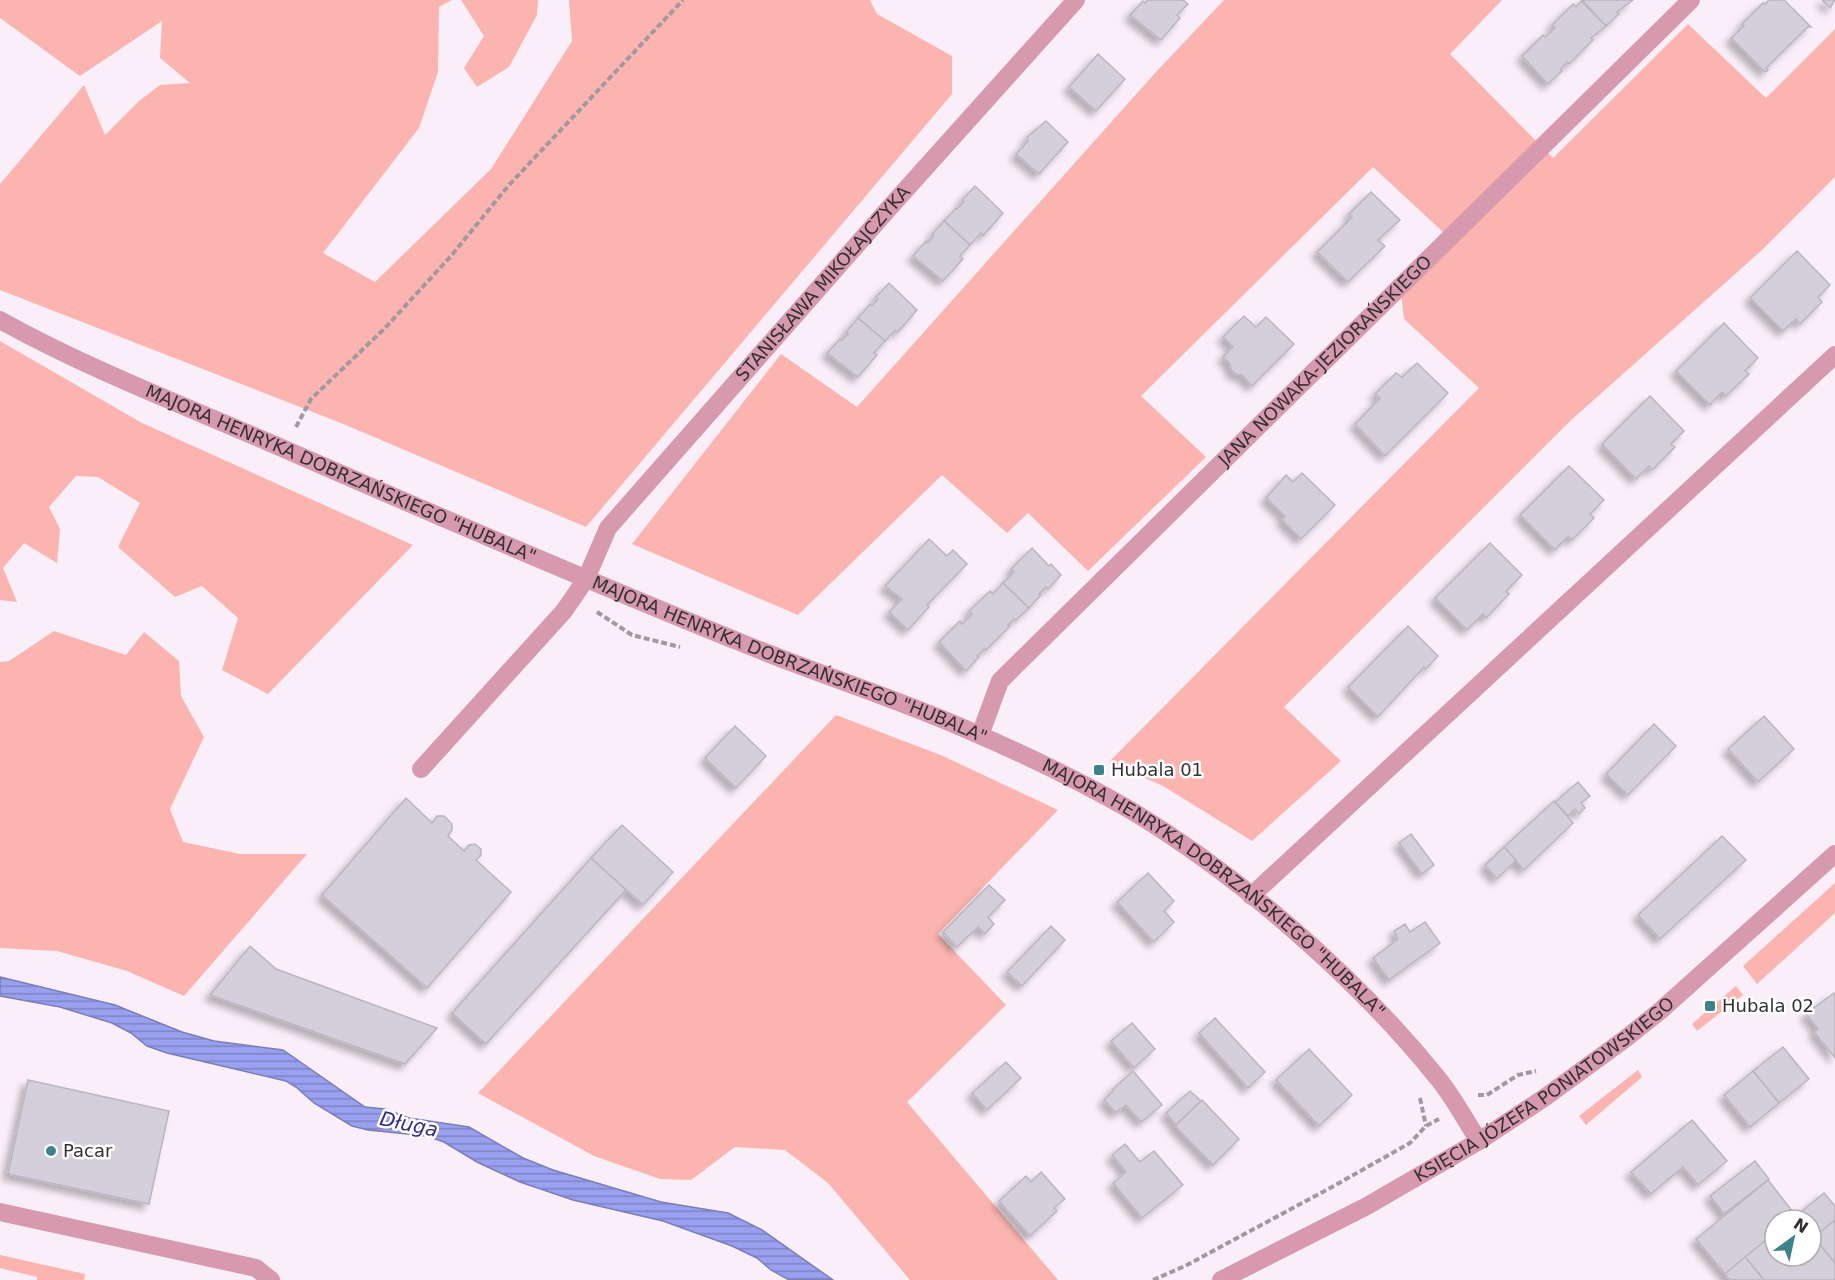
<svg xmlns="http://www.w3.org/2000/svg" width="1835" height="1280" font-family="'DejaVu Sans',sans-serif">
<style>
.grass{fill:#fbb4af}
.water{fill:url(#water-rules);stroke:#7b7eb7;stroke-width:1.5}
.building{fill:#d4cfdb;stroke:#bbb5c1;stroke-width:1.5;filter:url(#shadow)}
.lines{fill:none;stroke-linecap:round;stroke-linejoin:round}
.path{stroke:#a198a0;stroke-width:4;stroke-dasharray:6 3;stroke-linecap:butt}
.minor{stroke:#d799ae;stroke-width:18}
.poi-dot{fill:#3c8489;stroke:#fff;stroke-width:2}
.labels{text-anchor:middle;stroke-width:5;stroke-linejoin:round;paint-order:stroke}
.street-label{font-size:18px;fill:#353034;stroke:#fff}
.poi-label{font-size:18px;fill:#353034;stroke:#fff;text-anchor:start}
.water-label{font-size:20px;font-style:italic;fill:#322c86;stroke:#fff}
</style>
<defs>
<pattern id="water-rules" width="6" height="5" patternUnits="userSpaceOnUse" patternTransform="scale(1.5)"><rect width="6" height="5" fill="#99a0ef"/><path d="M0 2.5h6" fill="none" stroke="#7e83c2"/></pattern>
<filter id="shadow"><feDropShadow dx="-5.5" dy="5.5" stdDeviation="3" flood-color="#0004"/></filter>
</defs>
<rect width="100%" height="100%" fill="#faeef8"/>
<g class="grass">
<polygon points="0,0 452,0 439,7 438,72 419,128 323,253 375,282 491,169 572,41 569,0 870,0 877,14 952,56 952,94 586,527 341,423 0,290 0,184 84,85 105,135 139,101 160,85 190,83 160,58 162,21 80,76 0,18"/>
<polygon points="461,0 538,0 537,15 509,67 477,87 464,68 484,36"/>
<polygon points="1224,0 1502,0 1450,54 1553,158 1688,24 1766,98 1835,29 1835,177 1762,250 1569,422 1284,707 1341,761 1252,841 1163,786 1109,762 1479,388 1404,319 1400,284 1443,232 1373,167 1141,396 1206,457 1088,571 1028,513 1007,533 942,475 798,615 632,544 781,354 857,407 1155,73"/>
<polygon points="0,341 142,423 413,545 268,694 222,670 238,618 202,586 175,597 118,547 140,503 98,477 76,476 49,507 60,529 57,563 24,543 3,568 17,602 0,600"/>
<polygon points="54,631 126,655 144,632 179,661 181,696 204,737 170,809 183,842 240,854 307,854 184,996 127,971 57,951 0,948 0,662 9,661"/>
<polygon points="836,715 943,756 1058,810 938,934 1006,1005 907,1102 1058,1280 910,1280 828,1183 785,1150 735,1147 691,1180 660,1179 594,1156 478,1093"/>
<polygon points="1835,883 1835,913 1757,984 1743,966"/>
<polygon points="1736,986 1743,995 1697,1031 1692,1024"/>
<polygon points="1638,1070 1642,1077 1586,1125 1579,1116"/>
<polygon points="0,1255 85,1274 84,1280 37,1280 37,1277 0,1268"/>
</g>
<polygon class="water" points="0,977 115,1005 182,1032 214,1041 283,1050 365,1107 385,1109 409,1118 469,1127 523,1158 553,1170 661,1202 728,1213 762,1230 833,1280 789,1280 771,1270 757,1258 732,1246 663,1221 573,1200 520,1182 477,1162 444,1142 427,1136 368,1130 352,1126 314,1103 296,1087 286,1081 167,1053 147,1046 131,1033 112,1023 60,1007 0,996"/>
<g class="building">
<polygon points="1147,0 1183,0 1188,4 1177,15 1180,18 1161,40 1130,15 1143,1 1145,3"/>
<polygon points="1582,0 1633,0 1617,12 1619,14 1606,26"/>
<polygon points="1769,0 1784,0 1811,27 1808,27 1766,68 1768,70 1765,72 1731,38 1744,26 1742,24 1763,3 1765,4"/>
<polygon points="1822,0 1835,0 1830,8"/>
<polygon points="1581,1 1606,26 1591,38 1593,40 1569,64 1567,62 1561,69 1562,71 1548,84 1522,56 1543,35 1545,37 1555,28 1552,25 1573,4 1576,7"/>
<polygon points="1098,54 1125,79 1096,111 1069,87"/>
<polygon points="1046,121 1068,142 1039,174 1016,154 1028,141 1027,137"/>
<polygon points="975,186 1003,213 983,236 981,233 970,245 944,221 956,208 957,209 964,202 962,200"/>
<polygon points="1371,192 1400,220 1378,240 1385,246 1348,282 1317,252 1352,217 1349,214"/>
<polygon points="944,221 970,245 960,256 963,259 943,281 913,256 926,241 927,243 934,236 932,234"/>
<polygon points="1797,251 1830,285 1818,297 1822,302 1800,324 1796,319 1783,331 1750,298"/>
<polygon points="889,283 917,310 898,332 895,330 885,341 858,318 870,304 872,306 878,299 876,297"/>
<polygon points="1244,316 1256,327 1266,317 1294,344 1252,386 1242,375 1237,375 1231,370 1230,364 1223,357 1233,347 1223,337"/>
<polygon points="858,318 885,341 874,353 877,355 858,377 827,353 840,339 842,340 848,334 846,332"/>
<polygon points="1724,323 1758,358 1745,371 1749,374 1726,396 1722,392 1710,405 1676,371"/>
<polygon points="1417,363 1448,393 1385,456 1355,424 1380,398 1375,394 1396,373 1402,377"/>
<polygon points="1650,396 1684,431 1671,444 1675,447 1652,470 1649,466 1636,479 1602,444"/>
<polygon points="1569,466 1604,500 1590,514 1594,518 1572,540 1568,536 1555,550 1520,515"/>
<polygon points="1302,473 1335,505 1301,539 1282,520 1285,516 1266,498 1286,475 1293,482"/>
<polygon points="929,539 947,556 953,550 967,564 927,605 929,607 908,630 889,612 902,599 885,586"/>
<polygon points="1490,543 1522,575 1506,591 1509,594 1486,618 1483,614 1467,630 1435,598"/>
<polygon points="1032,548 1049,566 1051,564 1061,575 1048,589 1046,587 1039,594 1041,595 1029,608 1003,583 1014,572 1011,569"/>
<polygon points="1003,583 1029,608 1016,620 1014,619 1008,625 1010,626 986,650 984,649 977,656 979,657 966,671 939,642 960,621 962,624 972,614 969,611 990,591 993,594"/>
<polygon points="1408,626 1438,656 1426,669 1424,667 1378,717 1348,687"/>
<polygon points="1764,716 1794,749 1758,782 1728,749"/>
<polygon points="1654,724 1676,746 1628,795 1606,774"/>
<polygon points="735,726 766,756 736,788 705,758"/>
<polygon points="1578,782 1590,796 1581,803 1585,808 1579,814 1575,809 1568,816 1555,802"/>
<polygon points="406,798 432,823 437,816 444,816 452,824 452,830 448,836 464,851 469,845 475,844 481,849 481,855 476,860 511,892 427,988 322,895"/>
<polygon points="1554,801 1573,823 1524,870 1504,847"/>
<polygon points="622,825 673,872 643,905 591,858"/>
<polygon points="1411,834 1434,865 1422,874 1399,843"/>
<polygon points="1722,836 1746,860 1660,939 1638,915"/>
<polygon points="1504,847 1516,860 1497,879 1485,865"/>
<polygon points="591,858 626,890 486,1044 452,1013"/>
<polygon points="1148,873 1174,901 1164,911 1174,922 1154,942 1117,902"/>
<polygon points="989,885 1005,900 988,917 994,924 985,934 978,927 957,947 943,932"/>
<polygon points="1425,922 1440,943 1389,980 1373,958 1398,939 1394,931 1405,924 1410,932"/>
<polygon points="1051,926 1065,940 1022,986 1007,972"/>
<polygon points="250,946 276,969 437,1028 405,1064 210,995"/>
<polygon points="1834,993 1835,994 1835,1058 1814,1032 1818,1029 1806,1014"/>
<polygon points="1215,1018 1265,1072 1248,1088 1199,1033"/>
<polygon points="1132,1023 1155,1049 1134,1068 1111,1041"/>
<polygon points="1783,1047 1809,1079 1779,1103 1753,1071"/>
<polygon points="1309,1049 1352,1095 1319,1126 1276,1080"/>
<polygon points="1006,1062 1021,1078 987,1110 972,1093"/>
<polygon points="1133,1071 1162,1105 1141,1122 1126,1105 1116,1113 1104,1100 1113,1091 1113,1089"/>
<polygon points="1753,1071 1779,1103 1750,1127 1724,1095"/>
<polygon points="28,1080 169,1111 149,1204 8,1174"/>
<polygon points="1190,1091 1201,1101 1176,1125 1166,1113"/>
<polygon points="1202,1100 1239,1139 1213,1165 1175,1126"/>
<polygon points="1692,1120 1727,1161 1698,1185 1683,1167 1651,1194 1631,1172"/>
<polygon points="1125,1144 1140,1162 1154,1151 1183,1185 1142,1218 1113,1183 1126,1172 1112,1155"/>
<polygon points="1755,1161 1769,1179 1724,1214 1710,1196"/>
<polygon points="1041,1172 1065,1199 1054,1208 1057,1211 1030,1236 999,1201 1026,1176 1031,1182"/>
<polygon points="1768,1180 1796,1216 1791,1220 1775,1220 1775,1233 1725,1274 1696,1239"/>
<polygon points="1824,1193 1835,1206 1835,1220 1814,1237 1835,1263 1835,1280 1764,1280 1745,1257 1775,1233 1775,1256 1811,1256 1811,1220 1791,1220"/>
<polygon points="1835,1220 1835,1263 1814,1237"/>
<polygon points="1745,1257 1764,1280 1730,1280 1725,1274"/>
</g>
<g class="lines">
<g class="path">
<polyline points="296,427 311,399 385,328 451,256 509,185 683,0"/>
<polyline points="597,612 632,635 680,647"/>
<polyline points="1478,1095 1487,1095 1518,1075 1536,1071"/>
<polyline points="1420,1098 1426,1126"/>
<polyline points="1153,1280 1185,1266 1332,1187 1410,1143 1426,1126 1439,1119"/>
</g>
<g class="minor">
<path id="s1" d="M0 320C88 369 183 405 275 445 433 514 592 583 752 647 826 677 904 701 977 734 1030 757 1082 782 1132 811 1241 877 1356 977 1436 1076 1453 1096 1465 1120 1479 1141"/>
<path id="s2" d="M980 735 1000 681 1691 0"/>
<path id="s3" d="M421 769 564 611 586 579 608 528 891 206 1076 0"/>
<polyline points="1251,896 1835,355"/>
<polyline points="0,1212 256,1268 271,1280"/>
<path id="s4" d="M1221 1280 1367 1206 1479 1141 1544 1098 1625 1039 1660 1011 1835 854"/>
</g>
</g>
<g class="poi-dot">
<rect x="1093" y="764" width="12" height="12" rx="3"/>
<rect x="1704" y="1000" width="12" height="12" rx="3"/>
<circle cx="51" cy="1151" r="6"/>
</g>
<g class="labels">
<g class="street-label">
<text dy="6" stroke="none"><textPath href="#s3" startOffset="633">STANISŁAWA MIKOŁAJCZYKA</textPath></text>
<text dy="6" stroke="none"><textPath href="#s2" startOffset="514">JANA NOWAKA-JEZIORAŃSKIEGO</textPath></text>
<text dy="6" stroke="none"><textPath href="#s1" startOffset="374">MAJORA HENRYKA DOBRZAŃSKIEGO "HUBALA"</textPath></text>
<text dy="6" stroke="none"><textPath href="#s1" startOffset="860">MAJORA HENRYKA DOBRZAŃSKIEGO "HUBALA"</textPath></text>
<text dy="6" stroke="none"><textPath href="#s1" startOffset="1346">MAJORA HENRYKA DOBRZAŃSKIEGO "HUBALA"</textPath></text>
<text dy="6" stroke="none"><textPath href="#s4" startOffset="376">KSIĘCIA JÓZEFA PONIATOWSKIEGO</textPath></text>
</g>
<g class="poi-label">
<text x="1111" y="776">Hubala 01</text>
<text x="1722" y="1012">Hubala 02</text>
<text x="63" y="1157">Pacar</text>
</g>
<g class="water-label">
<text transform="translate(409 1124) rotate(12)" y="7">Długa</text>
</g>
</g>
<g transform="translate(1793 1238) rotate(33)"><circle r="28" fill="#ffffff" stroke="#aeacae" stroke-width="1.5"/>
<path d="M0-4.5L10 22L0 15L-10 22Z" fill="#3c8489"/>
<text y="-9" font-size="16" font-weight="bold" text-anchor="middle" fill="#353034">N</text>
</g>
</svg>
